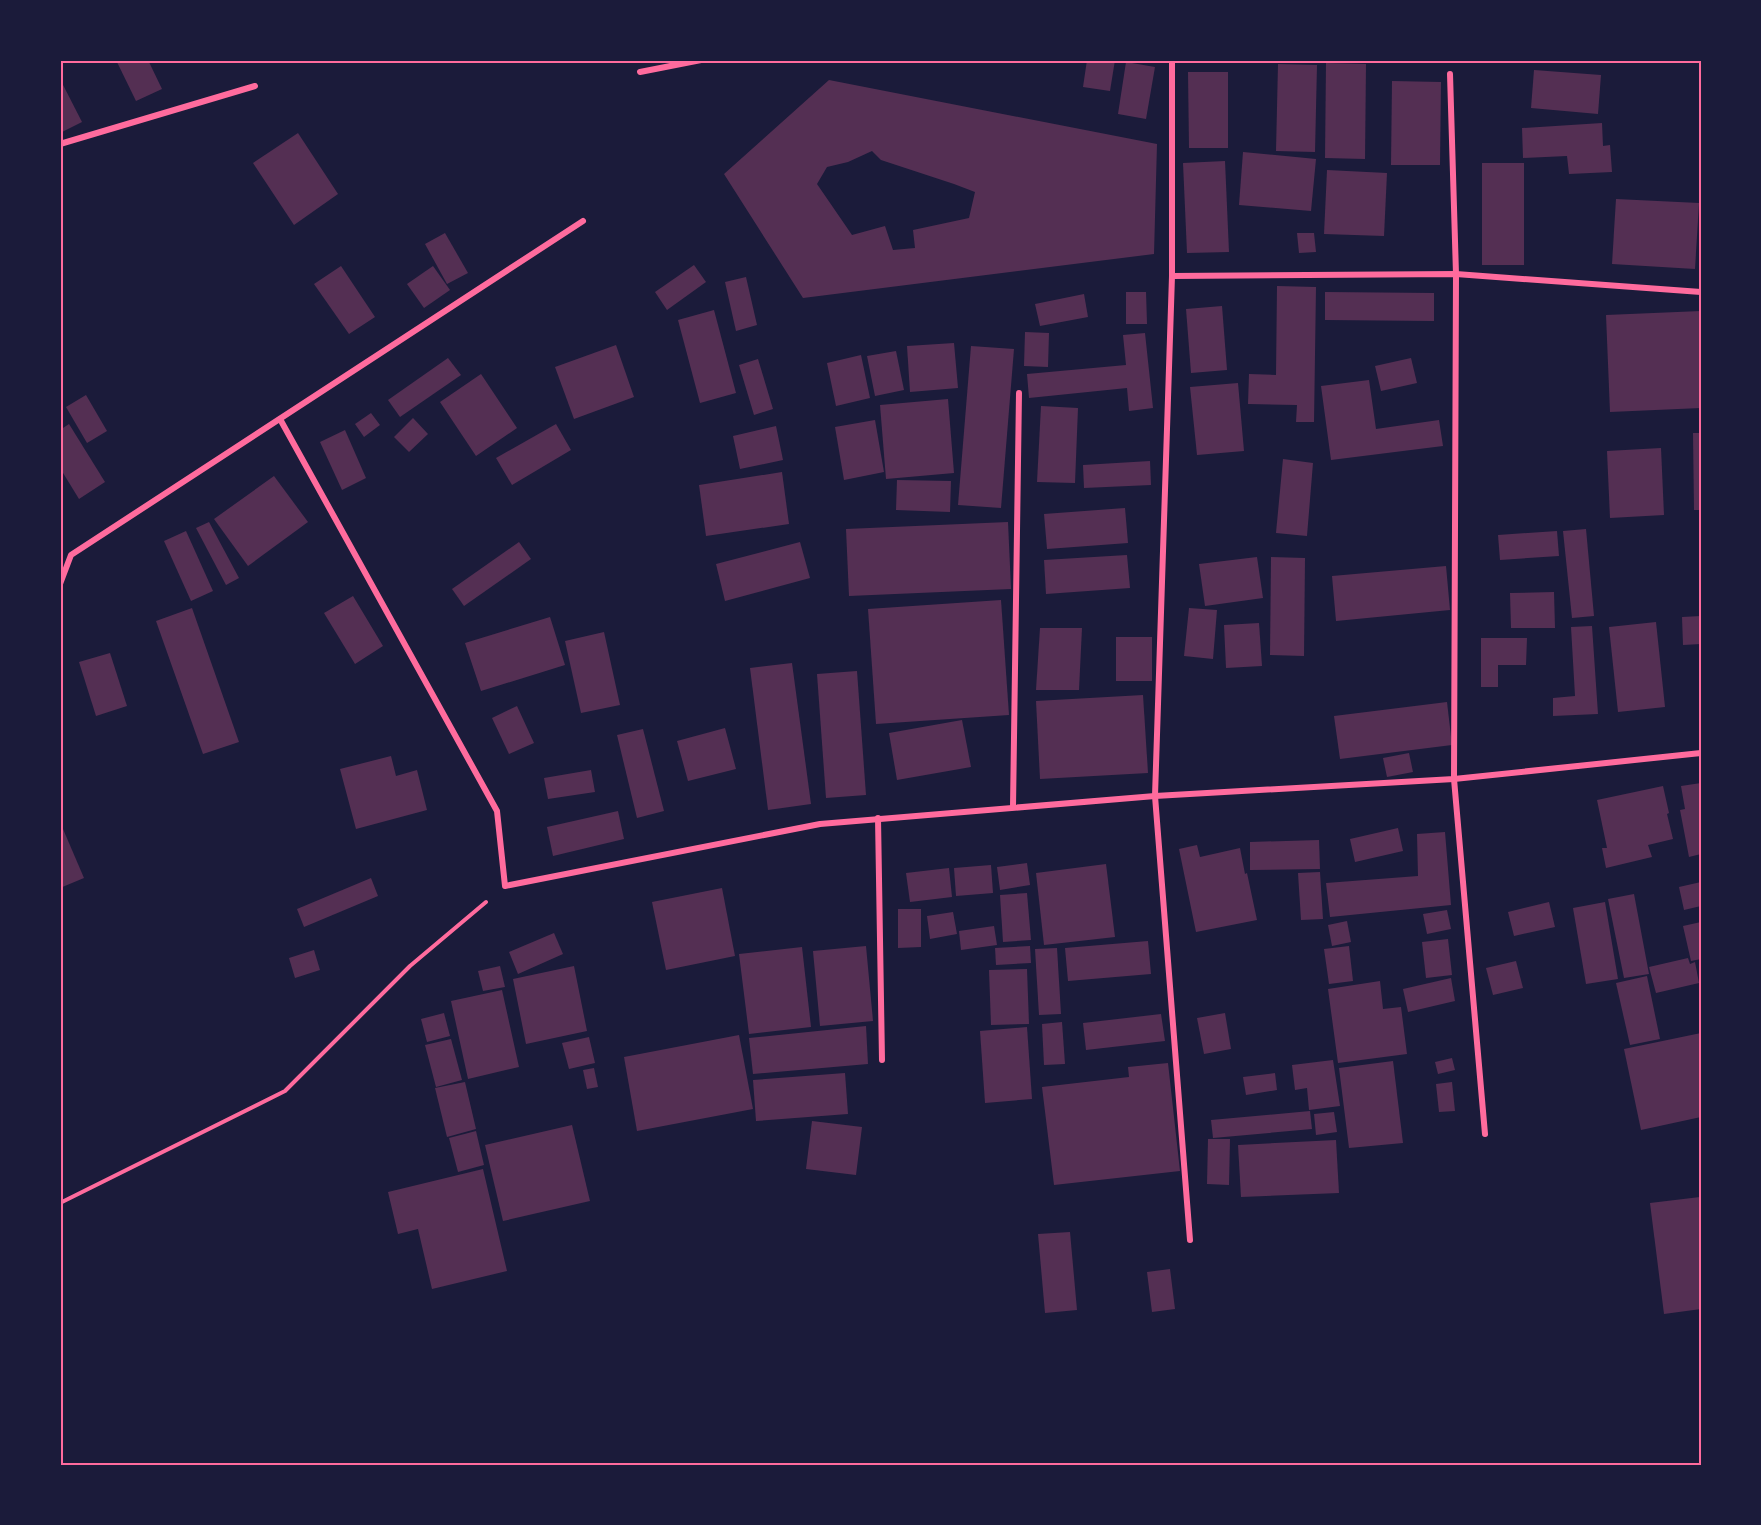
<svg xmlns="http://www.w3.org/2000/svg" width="1761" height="1525" font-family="'Asap Condensed',sans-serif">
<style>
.building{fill:#542f53;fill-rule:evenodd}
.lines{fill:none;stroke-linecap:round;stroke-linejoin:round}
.path{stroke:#ff6b9d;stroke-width:4}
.minor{stroke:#ff6b9d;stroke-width:6}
.neatline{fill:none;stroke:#ff6b9d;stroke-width:2}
</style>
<rect width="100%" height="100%" fill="#1b1b3a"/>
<g class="building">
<polygon points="116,60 148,60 162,89 136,101"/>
<polygon points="1087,60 1115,60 1110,91 1083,87"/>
<polygon points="1126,62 1155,67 1146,119 1118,114"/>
<polygon points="1326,63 1366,64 1365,159 1325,158"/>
<polygon points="1278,64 1317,65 1315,152 1276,151"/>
<polygon points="1534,70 1601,75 1598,114 1531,108"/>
<polygon points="1188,72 1228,72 1228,148 1189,148"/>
<polygon points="60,79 82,122 60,133"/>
<path d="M829 80 1157 144 1154 254 803 298 724 174ZM872 151 881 160 954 184 975 192 969 218 913 230 915 248 893 250 885 226 852 235 817 184 827 167 848 162Z"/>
<polygon points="1392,81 1441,82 1440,165 1391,165"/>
<polygon points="1602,123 1603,146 1610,145 1612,172 1569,174 1567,156 1523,158 1522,128"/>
<polygon points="298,133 338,194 294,225 253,163"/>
<polygon points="1243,152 1316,159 1311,211 1239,205"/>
<polygon points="1225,161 1229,252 1187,253 1183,163"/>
<rect x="1482" y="163" width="42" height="102"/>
<polygon points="1327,170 1387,173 1384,236 1324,234"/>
<polygon points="1616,199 1699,203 1695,269 1612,264"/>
<polygon points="445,233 468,273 447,284 425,244"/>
<polygon points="1297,233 1314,233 1316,252 1299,253"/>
<polygon points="694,265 706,282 667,310 655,292"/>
<polygon points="341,266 375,317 349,334 314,284"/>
<polygon points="433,266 450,290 424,308 407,284"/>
<polygon points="746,277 757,325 736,331 725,282"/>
<polygon points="1277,286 1316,287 1314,422 1296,422 1297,405 1248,404 1249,374 1276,375"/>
<polygon points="1126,292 1146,292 1147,324 1126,324"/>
<polygon points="1325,292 1434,293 1434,321 1325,320"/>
<polygon points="1084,294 1088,317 1040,326 1035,304"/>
<polygon points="1222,306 1227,370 1191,373 1186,309"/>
<polygon points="714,310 736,393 700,403 678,320"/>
<polygon points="1701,311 1701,408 1610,412 1606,315"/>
<polygon points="1025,332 1049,333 1048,367 1024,366"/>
<polygon points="1145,333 1153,408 1129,411 1127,388 1029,398 1027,374 1126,365 1123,335"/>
<polygon points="954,343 958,388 910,392 907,346"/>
<polygon points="616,345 634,397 574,419 555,367"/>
<polygon points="971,346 1014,349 1001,508 958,505"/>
<polygon points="896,351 904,390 875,396 867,356"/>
<polygon points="861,355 870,398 836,406 827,363"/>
<polygon points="448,358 461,375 400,417 388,400"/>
<polygon points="1411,358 1417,383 1381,391 1375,366"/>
<polygon points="758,359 773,409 754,415 739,365"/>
<polygon points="481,374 517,428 476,456 440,402"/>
<polygon points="1369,380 1376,429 1439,420 1443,446 1331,460 1321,386"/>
<polygon points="1238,383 1244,451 1197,455 1190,387"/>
<polygon points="86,395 107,431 87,443 66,407"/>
<polygon points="948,399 954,473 886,479 880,405"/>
<polygon points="1041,406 1078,408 1075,483 1037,482"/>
<polygon points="371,413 380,425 364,437 355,424"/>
<polygon points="413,418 428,434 409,452 394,437"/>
<polygon points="875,420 884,472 844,480 835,427"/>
<polygon points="69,424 105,482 79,499 60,468 60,430"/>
<polygon points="556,424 571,450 512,485 496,458"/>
<polygon points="776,426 783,460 740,469 733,436"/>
<polygon points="345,430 366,478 342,490 320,442"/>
<polygon points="1693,433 1701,433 1701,510 1694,510"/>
<polygon points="1661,448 1664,515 1610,518 1607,451"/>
<polygon points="1283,459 1313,463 1307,536 1276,533"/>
<polygon points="1150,461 1151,485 1084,488 1083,465"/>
<polygon points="782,472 789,524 706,536 699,485"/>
<polygon points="274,476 308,522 248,566 214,519"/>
<polygon points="897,480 951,481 950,512 896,510"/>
<polygon points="1125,508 1128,543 1047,549 1044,514"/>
<polygon points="209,522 239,578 226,585 196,528"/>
<polygon points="1008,522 1011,589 849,596 846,529"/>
<polygon points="1586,529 1594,616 1572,618 1563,531"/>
<polygon points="186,531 213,591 191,601 164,541"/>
<polygon points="1557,531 1559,556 1500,560 1498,535"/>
<polygon points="519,542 531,559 464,606 452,589"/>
<polygon points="800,542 810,578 725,601 716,564"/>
<polygon points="1127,555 1130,588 1046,594 1044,560"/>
<polygon points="1257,557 1263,598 1205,606 1199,564"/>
<polygon points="1271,557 1305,558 1304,656 1270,655"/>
<polygon points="1446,566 1450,610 1336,621 1332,576"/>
<polygon points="1554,592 1555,628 1511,628 1510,593"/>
<polygon points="353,596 383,646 355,664 324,613"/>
<polygon points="1001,600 1009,715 876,724 868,609"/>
<polygon points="192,608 239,742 203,754 156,621"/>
<polygon points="1189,608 1217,610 1213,659 1184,656"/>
<polygon points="1701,616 1701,644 1683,645 1682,617"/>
<polygon points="550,617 565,665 481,691 465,643"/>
<polygon points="1656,622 1665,707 1618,712 1609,627"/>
<polygon points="1259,623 1262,666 1226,668 1224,625"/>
<polygon points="1592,626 1598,714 1553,716 1553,698 1575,696 1571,627"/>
<polygon points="1040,628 1082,628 1079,690 1036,690"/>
<polygon points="604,632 620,705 581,713 565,641"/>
<rect x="1116" y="637" width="36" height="44"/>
<polygon points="1481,638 1527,638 1526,665 1498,665 1498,687 1481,687"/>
<polygon points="110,653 127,706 96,716 79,662"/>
<polygon points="792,663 811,804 768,810 750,668"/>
<polygon points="857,671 866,795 826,798 817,674"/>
<polygon points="1143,695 1148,773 1040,779 1036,701"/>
<polygon points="1447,702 1452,745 1340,759 1334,716"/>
<polygon points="517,706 534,743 509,754 492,718"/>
<polygon points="962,720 971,767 897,780 889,733"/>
<polygon points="725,728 736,769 688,781 677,741"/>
<polygon points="643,729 664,811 637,818 617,735"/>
<polygon points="1409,753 1413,772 1387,777 1383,758"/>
<polygon points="391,756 396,776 417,770 427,810 356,829 340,769"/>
<polygon points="591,770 595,792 548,799 544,778"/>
<polygon points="1701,783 1701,854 1689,857 1680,810 1685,809 1681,786"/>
<polygon points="1663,786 1669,813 1667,814 1673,839 1648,845 1652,857 1606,868 1602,848 1607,848 1597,800"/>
<polygon points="618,811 624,839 553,856 547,827"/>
<polygon points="60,822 84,878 60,888"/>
<polygon points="1398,828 1403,851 1355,862 1350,839"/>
<polygon points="1445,832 1451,905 1330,917 1326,883 1418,876 1417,834"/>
<polygon points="1319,840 1320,869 1250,870 1250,842"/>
<polygon points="1197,845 1200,857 1240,848 1245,874 1247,873 1257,920 1196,932 1179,849"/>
<polygon points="1027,863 1030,885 1000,890 997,867"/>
<polygon points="1106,864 1115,937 1044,945 1036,873"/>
<polygon points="991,865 993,893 956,896 954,868"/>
<polygon points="949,868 952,897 910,902 906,873"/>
<polygon points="1320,872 1323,919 1301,920 1298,873"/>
<polygon points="371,878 378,896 304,927 297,909"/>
<polygon points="1701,882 1701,906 1684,910 1679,887"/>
<polygon points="722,888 735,956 666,970 652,902"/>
<polygon points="1027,893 1031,940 1003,942 1000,895"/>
<polygon points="1634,894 1649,974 1624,978 1608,899"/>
<polygon points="1549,902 1555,927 1514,936 1508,912"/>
<polygon points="1605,902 1618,979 1586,984 1573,908"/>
<polygon points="898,909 921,909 921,947 898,948"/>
<polygon points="1447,910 1451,929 1427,934 1423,914"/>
<polygon points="953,912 957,934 930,939 927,916"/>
<polygon points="1347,921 1351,942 1332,946 1328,925"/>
<polygon points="1701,922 1701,959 1691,961 1683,926"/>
<polygon points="994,926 997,945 961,950 959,931"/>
<polygon points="554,933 563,954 518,974 509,952"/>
<polygon points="1448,939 1452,975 1426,978 1422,942"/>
<polygon points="1148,941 1151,974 1068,981 1065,948"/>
<polygon points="866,946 873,1021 820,1026 813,951"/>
<polygon points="1030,946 1031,963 996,965 995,948"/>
<polygon points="1349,946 1353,981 1329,984 1324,949"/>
<polygon points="802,947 811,1027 749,1034 739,954"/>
<polygon points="1057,948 1061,1014 1039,1015 1035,949"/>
<polygon points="314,950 320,970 295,978 289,958"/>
<polygon points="1688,958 1690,964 1695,962 1699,983 1656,993 1649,967"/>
<polygon points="1516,961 1523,988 1493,995 1486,968"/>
<polygon points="500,966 505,987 483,991 478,971"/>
<polygon points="574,966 587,1031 526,1044 513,979"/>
<polygon points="1027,969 1029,1024 991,1025 989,970"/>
<polygon points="1647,976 1660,1039 1630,1045 1616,983"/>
<polygon points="1451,978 1455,1001 1408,1012 1403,989"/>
<polygon points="1380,981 1383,1009 1401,1007 1407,1054 1338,1063 1328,989"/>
<polygon points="502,990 519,1067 468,1079 451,1001"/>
<polygon points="444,1013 450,1036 427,1042 421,1019"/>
<polygon points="1225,1013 1231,1049 1204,1054 1197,1018"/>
<polygon points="1161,1014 1165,1041 1086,1050 1083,1023"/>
<polygon points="1062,1022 1065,1064 1044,1065 1042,1024"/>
<polygon points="866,1026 868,1064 753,1074 749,1038"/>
<polygon points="1027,1027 1032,1099 985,1103 980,1031"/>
<polygon points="1701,1033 1701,1117 1641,1130 1624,1049"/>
<polygon points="739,1035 753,1109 637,1131 624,1057"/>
<polygon points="589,1037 595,1063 569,1069 562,1043"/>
<polygon points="451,1039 462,1080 436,1087 425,1045"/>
<polygon points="1452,1058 1455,1070 1438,1074 1435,1062"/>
<polygon points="1333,1060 1340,1106 1309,1110 1307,1088 1295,1090 1292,1065"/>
<polygon points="1393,1061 1403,1143 1349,1148 1339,1068"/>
<polygon points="1168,1063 1180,1171 1054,1185 1042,1087 1129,1077 1128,1067"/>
<polygon points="594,1068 598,1087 587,1089 583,1070"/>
<polygon points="845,1073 848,1114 756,1121 753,1080"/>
<polygon points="1275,1073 1277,1090 1246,1095 1243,1077"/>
<polygon points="465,1082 476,1129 447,1137 435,1088"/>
<polygon points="1452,1082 1455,1111 1439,1112 1436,1084"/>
<polygon points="1310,1111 1312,1129 1213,1138 1211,1120"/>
<polygon points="1334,1112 1337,1132 1316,1135 1314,1114"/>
<polygon points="812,1121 862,1127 856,1175 806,1169"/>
<polygon points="572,1125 590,1201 503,1221 485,1145"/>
<polygon points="476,1131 484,1165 458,1172 449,1138"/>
<polygon points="1208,1139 1230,1139 1229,1185 1207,1184"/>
<polygon points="1336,1140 1339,1193 1241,1197 1238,1145"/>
<polygon points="483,1169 507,1271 432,1289 418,1229 398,1234 388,1192"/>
<polygon points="1700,1197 1701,1309 1664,1314 1650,1203"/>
<polygon points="1070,1232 1077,1310 1045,1313 1038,1234"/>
<polygon points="1170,1269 1175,1309 1152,1312 1147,1272"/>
</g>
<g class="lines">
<polyline class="path" points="60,1203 285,1091 410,966 486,902"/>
<g class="minor">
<polyline points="1172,60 1172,276 1155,796 1190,1240"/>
<polyline points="640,72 701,60"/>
<polyline points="1450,74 1456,274 1454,779 1485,1134"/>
<polyline points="60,144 255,86"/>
<polyline points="1172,276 1456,274 1701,292"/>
<polyline points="280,419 497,811 505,886 820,824 1155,796 1454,779 1701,753"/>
<polyline points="60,584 71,555 583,221"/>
<polyline points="1013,807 1019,393"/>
<polyline points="878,818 882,1060"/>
</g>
</g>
<rect width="1761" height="1525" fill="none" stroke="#1b1b3a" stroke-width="123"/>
<rect x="62" y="62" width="1638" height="1402" class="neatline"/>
</svg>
